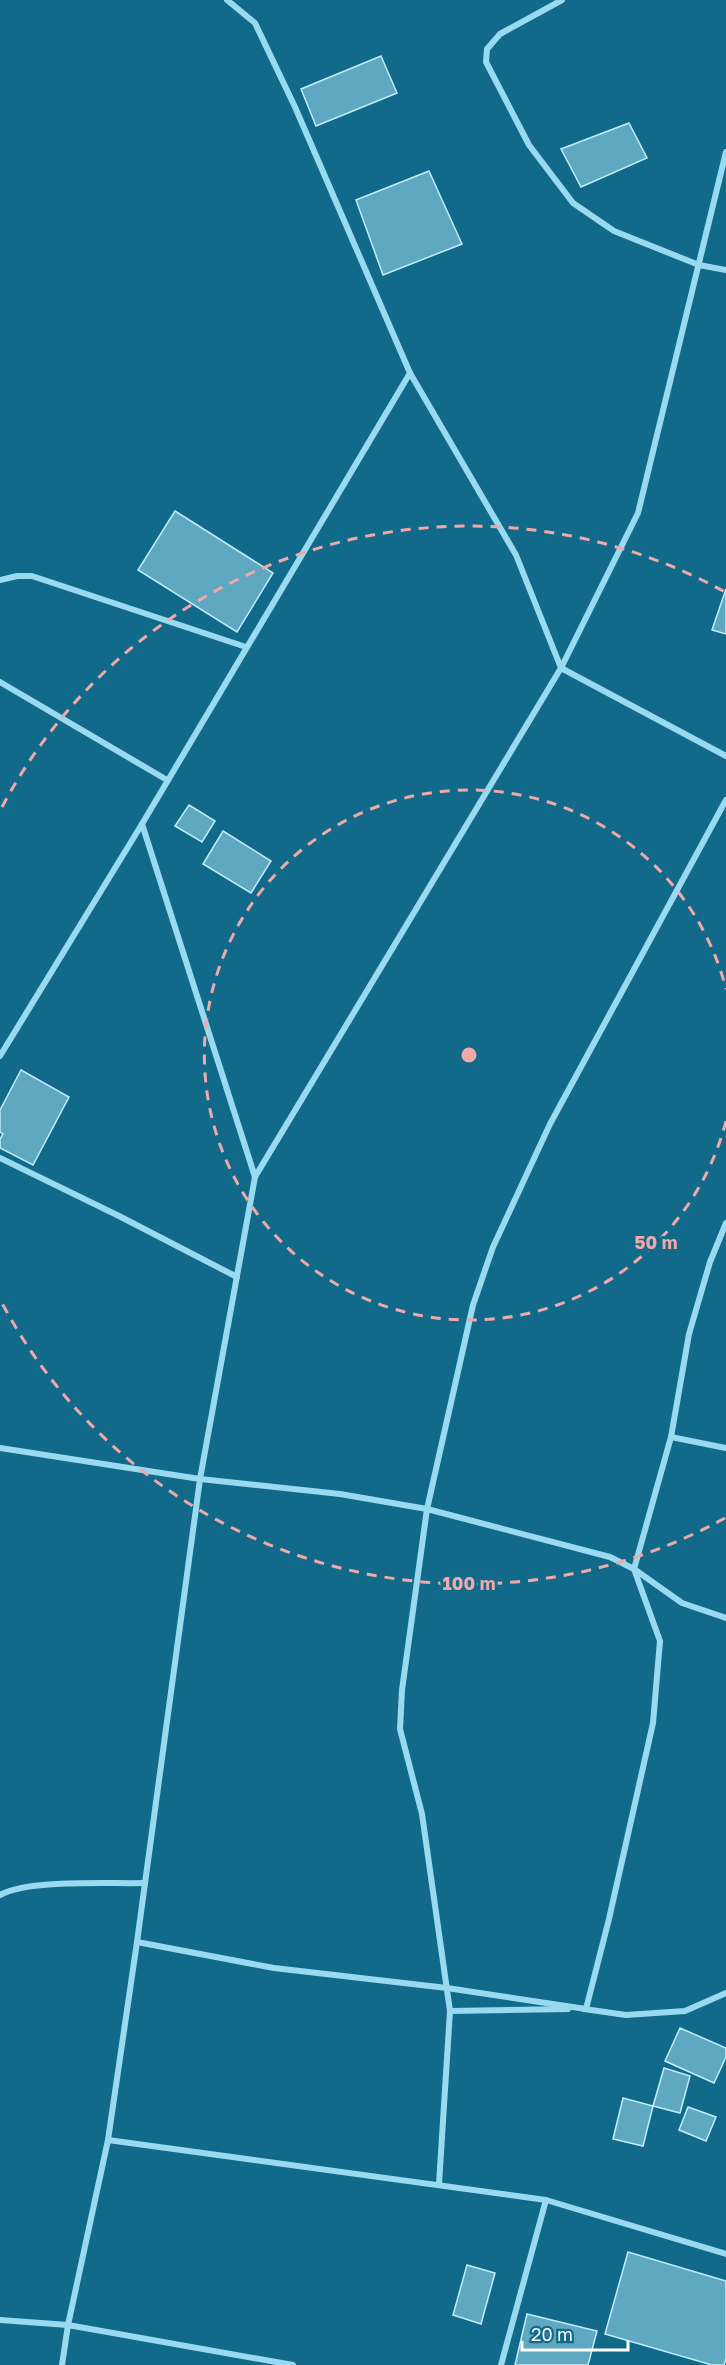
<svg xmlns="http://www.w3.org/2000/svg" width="726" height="2365" font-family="'Golos Text',sans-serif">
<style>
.building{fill:#5ea8c2;stroke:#c0edfc;stroke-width:1.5}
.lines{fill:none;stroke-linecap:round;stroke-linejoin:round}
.minor{stroke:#99daf1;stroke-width:6}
.ring{fill:none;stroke:#efa9a9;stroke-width:3;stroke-dasharray:10 8}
.centre{fill:#efa9a9;stroke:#126a8b;stroke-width:3}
.ring-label{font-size:18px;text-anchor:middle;font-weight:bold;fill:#efa9a9;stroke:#126a8b;stroke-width:6;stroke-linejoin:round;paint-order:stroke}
</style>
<rect width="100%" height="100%" fill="#126a8b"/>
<g class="building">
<polygon points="381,56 397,93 316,126 301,89"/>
<polygon points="629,123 647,158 581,187 561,149"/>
<polygon points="429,171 462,244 383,275 356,200"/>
<polygon points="175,511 273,573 237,632 138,570"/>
<polygon points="726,589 726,634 712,630"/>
<polygon points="189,805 215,821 202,842 175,826"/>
<polygon points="223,831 271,861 251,893 203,864"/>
<polygon points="21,1070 69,1097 33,1165 0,1148 0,1139 3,1134 0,1132 0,1110"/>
<polygon points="680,2028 726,2048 726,2057 714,2083 665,2061"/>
<polygon points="664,2068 690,2076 680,2113 653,2106"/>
<polygon points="623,2098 653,2106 643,2146 613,2139"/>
<polygon points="688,2107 716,2117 706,2141 679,2130"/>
<polygon points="628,2252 726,2281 726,2359 724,2365 712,2365 605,2334"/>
<polygon points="467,2265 495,2273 481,2324 453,2315"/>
<polygon points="527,2314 597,2331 588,2365 515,2365"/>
</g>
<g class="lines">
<g class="minor">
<polyline points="227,0 255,23 295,107 410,373 516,555 561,668 726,756"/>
<polyline points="562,0 500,34 487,49 486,62 529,145 573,203 614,231 699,265 726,270"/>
<polyline points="0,580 17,576 32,576 246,647"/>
<polyline points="0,682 167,780"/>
<polyline points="142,824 255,1177"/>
<polyline points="0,1056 142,824 410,373"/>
<polyline points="0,1158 119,1216 237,1277"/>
<polyline points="671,1437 726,1448"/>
<polyline points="0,1448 200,1479 340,1494 427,1509 610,1557 634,1569 682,1603 726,1618"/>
<path d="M0 1895C29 1879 109 1884 145 1883"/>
<polyline points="137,1942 274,1968 447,1988 586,2009 609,1919 653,1723 660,1641 634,1569 671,1437 689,1334 710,1262 726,1223"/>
<polyline points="584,2009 626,2015 685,2011 726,1993"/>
<polyline points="450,2011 568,2009"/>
<polyline points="108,2140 546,2200 726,2254"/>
<polyline points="439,2184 450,2011 422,1814 400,1729 402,1690 427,1509 473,1305 493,1247 550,1124 726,800"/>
<polyline points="0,2320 68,2325 293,2365"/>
<polyline points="62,2365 68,2325 108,2140 137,1942 200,1479 255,1177 561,668 638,513 726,152"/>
<polyline points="501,2365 546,2200"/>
</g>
</g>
<g class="ring">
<path d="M726 1121A265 265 0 1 1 726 989"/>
<path d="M725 1518A529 529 0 0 1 2 1303M2 807A529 529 0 0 1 725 592"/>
</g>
<circle cx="469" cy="1055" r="9" class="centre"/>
<g class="ring-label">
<text x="656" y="1249">50 m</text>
<text x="469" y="1590">100 m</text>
</g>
<path d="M522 2341v9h106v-9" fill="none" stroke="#ffffff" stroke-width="3"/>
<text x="531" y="2341" font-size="18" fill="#ffffff" stroke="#126a8b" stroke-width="4.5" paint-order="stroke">20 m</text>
</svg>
